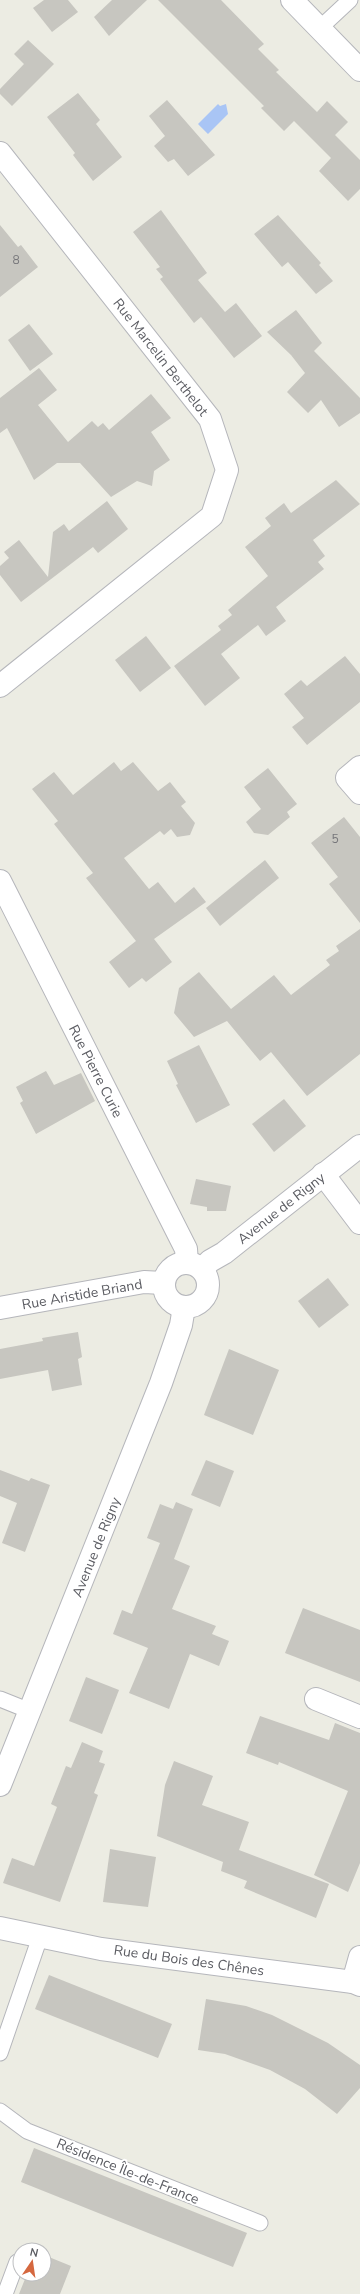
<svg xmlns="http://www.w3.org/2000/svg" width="360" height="2294" font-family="'Nunito Sans',sans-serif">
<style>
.water{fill:#a9c5f5}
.building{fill:#c7c6c0}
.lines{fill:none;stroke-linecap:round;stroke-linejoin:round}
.lane-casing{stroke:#b5b6bb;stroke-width:17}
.street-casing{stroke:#b5b6bb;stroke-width:24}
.lane{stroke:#fff;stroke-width:15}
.street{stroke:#fff;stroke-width:22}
.labels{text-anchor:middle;stroke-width:4;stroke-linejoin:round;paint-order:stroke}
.number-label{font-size:12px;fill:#76767a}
.street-label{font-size:14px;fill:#5b5c62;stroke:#fff}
</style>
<rect width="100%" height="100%" fill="#ecece3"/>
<polygon class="water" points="218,104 220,106 226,104 228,114 208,134 198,124"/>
<g class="building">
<polygon points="44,0 68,0 78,12 52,32 33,8"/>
<polygon points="112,0 147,0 109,36 94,17"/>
<polygon points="158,0 221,0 264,44 258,49 279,70 276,72 317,112 327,101 348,122 335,135 360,160 360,189 348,201 319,171 331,158 294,121 284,131 261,108 264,106"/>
<polygon points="28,40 54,64 12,106 0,94 0,89 24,64 14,54"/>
<polygon points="78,93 100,120 96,124 122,157 93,181 73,155 75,153 47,117"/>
<polygon points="167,100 215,155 188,176 174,159 168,162 154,146 165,136 149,116"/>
<polygon points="161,210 207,273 198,280 225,312 236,303 262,336 234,358 201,317 194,323 160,279 163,277 156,269 160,267 133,232"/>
<polygon points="278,215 321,263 319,265 333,281 316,294 288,262 282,267 254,234"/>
<polygon points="0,225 18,247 21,245 38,267 0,297"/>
<polygon points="296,310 322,343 314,351 360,398 360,413 339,427 321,400 308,413 287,392 305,373 291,355 267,332"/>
<polygon points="29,324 53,354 30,371 8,340"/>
<polygon points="39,368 57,390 38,405 68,442 92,421 98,427 103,423 109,430 151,394 171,418 151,432 170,460 154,471 152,486 137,481 111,497 80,463 57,463 34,480 7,428 0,433 0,398"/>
<polygon points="336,480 360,504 313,540 325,556 318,562 324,569 276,607 286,621 266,636 258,625 221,654 240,678 205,706 174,666 221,630 218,626 232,615 228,610 268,576 245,547 271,526 265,518 284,503 291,513"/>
<polygon points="107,501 128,529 98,553 93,547 21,602 0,575 0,566 9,558 4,552 19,540 48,577 53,532 64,524 69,531"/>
<polygon points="146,636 171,668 140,692 115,660"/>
<polygon points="345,656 360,674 360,702 307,745 292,727 304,718 284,694 301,680 307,686"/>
<polygon points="114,762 121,771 133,762 158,791 170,782 186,802 181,806 195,823 190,835 177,837 171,829 164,835 160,831 124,858 149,889 158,882 175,903 194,887 206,902 154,939 172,962 146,982 142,978 129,988 109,962 136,941 86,878 93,873 54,824 58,821 32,789 54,772 73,795"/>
<polygon points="268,768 297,804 287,812 290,817 268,835 254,833 246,822 261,809 244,787"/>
<polygon points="344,817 360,837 360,923 329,884 338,877 311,843"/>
<polygon points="265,860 279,878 220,926 206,908"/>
<polygon points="360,929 360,1054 307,1096 271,1052 260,1061 227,1021 194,1037 174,1013 179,988 199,972 231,1009 274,975 291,995 330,965 326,960 339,951 336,946"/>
<polygon points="199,1045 230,1105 196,1123 176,1085 178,1084 167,1061"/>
<polygon points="46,1071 54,1085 81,1073 95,1101 36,1134 20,1103 23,1101 16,1087"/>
<polygon points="284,1099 306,1126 274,1152 252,1124"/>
<polygon points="196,1179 231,1186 226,1211 207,1211 207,1207 190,1204"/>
<polygon points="328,1278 349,1305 319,1328 298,1301"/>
<polygon points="78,1332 82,1357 78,1359 82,1385 52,1391 48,1370 0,1379 0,1349 43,1341 42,1338"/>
<polygon points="229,1349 279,1370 253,1435 204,1415"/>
<polygon points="206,1460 234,1471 220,1507 191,1495"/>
<polygon points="0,1470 29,1481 31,1478 50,1485 25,1552 2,1543 17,1503 0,1496"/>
<polygon points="176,1502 193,1509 174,1559 190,1566 172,1609 216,1626 212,1634 229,1641 219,1666 190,1654 169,1709 129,1693 148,1648 113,1634 122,1610 132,1614 160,1543 147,1538 160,1504 173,1509"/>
<polygon points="303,1608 360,1630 360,1682 285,1653"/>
<polygon points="86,1677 119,1690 102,1734 69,1721"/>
<polygon points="260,1716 329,1740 335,1723 360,1733 360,1863 348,1892 314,1875 348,1791 279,1762 278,1765 246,1753"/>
<polygon points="82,1742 103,1751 99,1762 105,1764 94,1793 98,1795 60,1902 3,1883 12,1858 34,1866 57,1807 51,1804 66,1766 71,1768"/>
<polygon points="174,1761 213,1776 202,1805 249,1822 239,1850 329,1884 316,1918 244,1888 247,1881 221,1871 223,1862 157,1836 165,1785"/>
<polygon points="110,1849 156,1857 148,1907 103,1902"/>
<polygon points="49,1975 172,2024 158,2058 35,2009"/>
<polygon points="206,1999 246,2006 272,2015 328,2043 360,2065 360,2088 337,2114 305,2089 270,2070 225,2054 198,2050"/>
<polygon points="34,2148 247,2233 233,2267 21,2182"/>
<polygon points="44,2255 71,2266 60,2294 19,2294 27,2274 44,2274"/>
</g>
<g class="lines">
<g class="lane-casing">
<g id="lane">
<polyline points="320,28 350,0"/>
<polyline points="0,1699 30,1711"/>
<polyline points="0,2053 40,1937"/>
<polyline points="0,2111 27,2131 260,2223"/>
<polyline points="5,2294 17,2262"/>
</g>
</g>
<g class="street-casing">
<g id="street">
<polyline points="292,0 360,70"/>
<polyline points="0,153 210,419 227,470 212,516 0,686"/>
<polyline points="360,767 347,778 360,793"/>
<polyline points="0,881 186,1249 187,1262"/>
<polyline points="323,1174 360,1223"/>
<circle cx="186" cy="1285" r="22"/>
<polyline points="202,1269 210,1261 224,1253 360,1146"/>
<polyline points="0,1308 144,1282 163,1283"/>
<polyline points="316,1699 360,1717"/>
<polyline points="0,1785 161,1383 181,1325 184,1307"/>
<polyline points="0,1928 101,1949 353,1982 360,1985"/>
<polyline points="353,1982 360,1957"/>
</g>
</g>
<use href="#lane" class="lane"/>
<use href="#street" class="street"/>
</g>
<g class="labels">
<g class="number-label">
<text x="16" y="264">8</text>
<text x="335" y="843">5</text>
</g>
<g class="street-label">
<text transform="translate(161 357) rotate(52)" y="5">Rue Marcelin Berthelot</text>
<text transform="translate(96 1071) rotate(63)" y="5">Rue Pierre Curie</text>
<text transform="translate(281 1208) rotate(-38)" y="5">Avenue de Rigny</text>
<text transform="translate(82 1294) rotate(-10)" y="5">Rue Aristide Briand</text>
<text transform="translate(96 1547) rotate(-68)" y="5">Avenue de Rigny</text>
<text transform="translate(189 1960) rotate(8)" y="5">Rue du Bois des Chênes</text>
<text transform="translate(128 2171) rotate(22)" y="5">Résidence Île-de-France</text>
</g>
</g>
<g transform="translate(32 2262) rotate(13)"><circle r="19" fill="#ffffff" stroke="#bdbec0"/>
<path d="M0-3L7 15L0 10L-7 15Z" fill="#d5683f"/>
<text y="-6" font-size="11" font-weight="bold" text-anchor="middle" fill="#5b5c62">N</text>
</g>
</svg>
